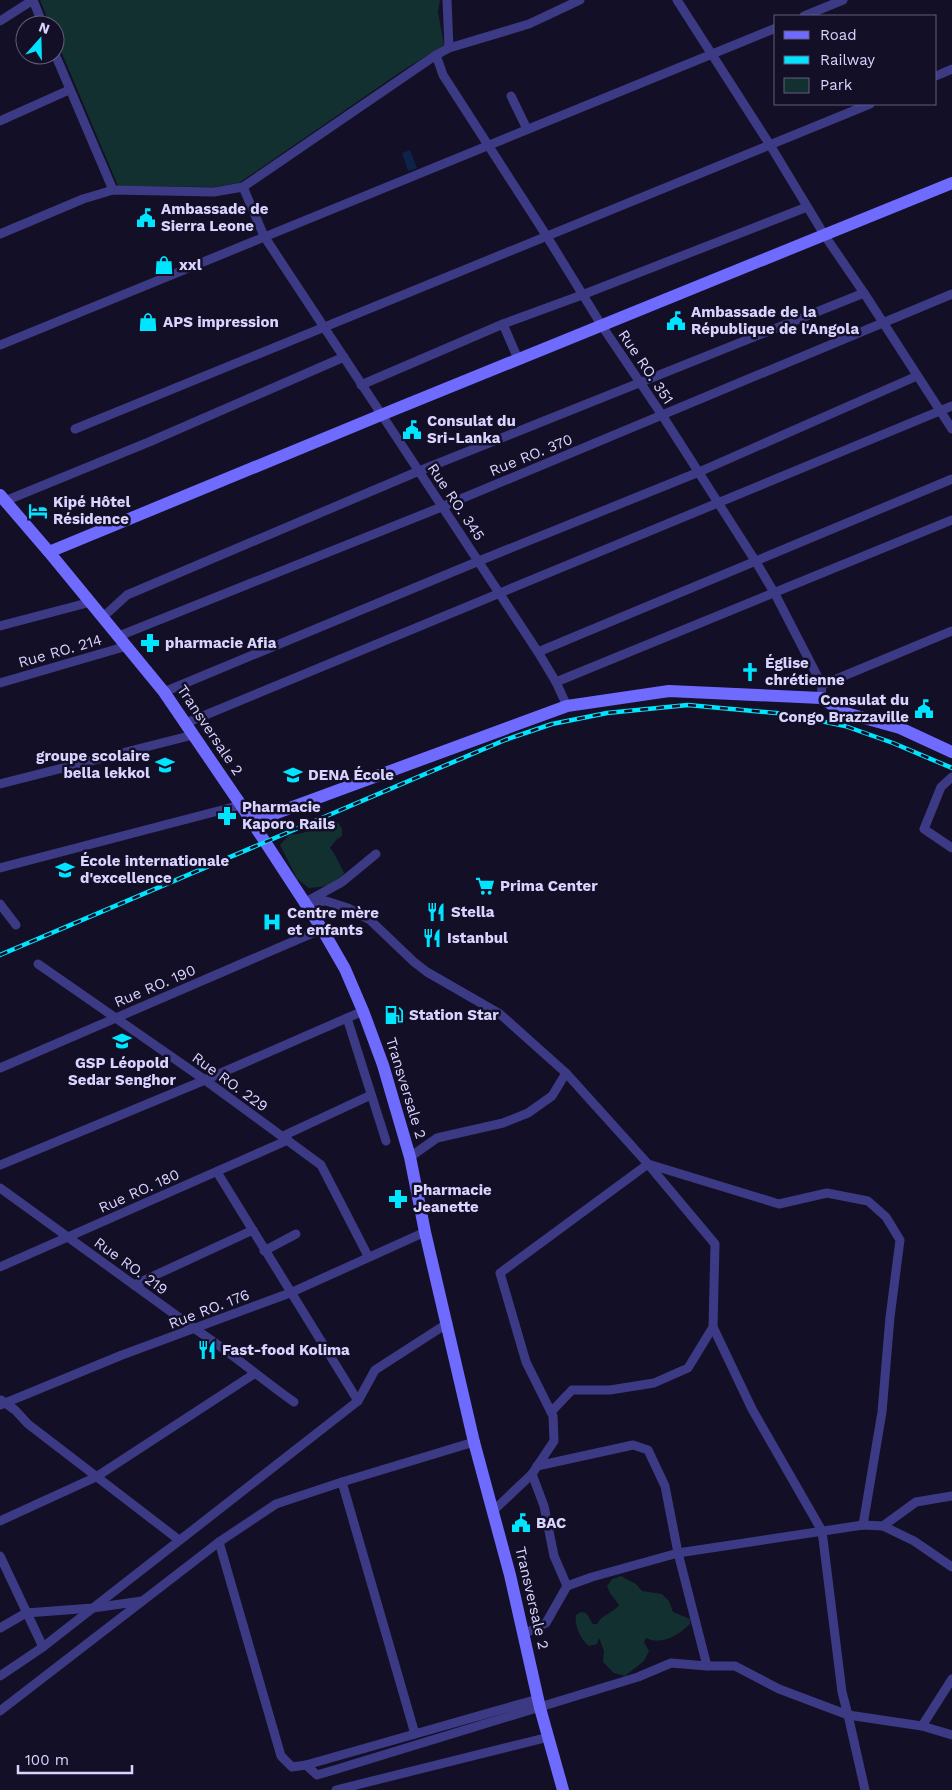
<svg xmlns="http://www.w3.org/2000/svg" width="952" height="1790" font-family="'Work Sans',sans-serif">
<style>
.green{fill:#12302f}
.water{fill:#0c2248}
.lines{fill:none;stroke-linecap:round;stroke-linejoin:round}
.street{stroke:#3d3a85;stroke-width:9}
.secondary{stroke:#6f6bff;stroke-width:12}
.rail-casing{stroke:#00e5ff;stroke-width:4.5}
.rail{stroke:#130f26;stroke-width:2.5;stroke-dasharray:8;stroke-linecap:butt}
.labels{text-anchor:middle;stroke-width:5;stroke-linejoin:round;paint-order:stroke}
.poi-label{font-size:15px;font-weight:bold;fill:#d9d4ff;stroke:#130f26;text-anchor:start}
.street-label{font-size:15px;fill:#d9d4ff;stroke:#130f26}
</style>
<rect width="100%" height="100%" fill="#130f26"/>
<g class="green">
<polygon points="40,0 440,0 438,12 444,45 402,71 239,183 213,187 118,186 55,37 55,25 50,25"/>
<path d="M337 821 342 829V836L336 840 330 848 334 853 344 873C338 885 322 887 309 888L297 879 280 845 289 835C309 834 319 825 337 821Z"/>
<path d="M621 1576 636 1584 642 1591 662 1594 669 1601 673 1612 690 1619V1624C678 1635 662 1646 646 1638L644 1642 649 1651 644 1661 625 1676 614 1673 603 1662 604 1651 599 1638 597 1644 589 1646C581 1640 574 1625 576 1615L581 1612 586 1613 593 1624H597C602 1614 612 1614 619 1605L610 1593 607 1586 612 1579Z"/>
</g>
<polygon class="water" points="410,150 417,168 408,171 402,153"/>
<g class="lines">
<g class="street">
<polyline points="33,0 43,25"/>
<polyline points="447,0 449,48"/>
<polyline points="677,0 770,145 825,236 864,293 952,429"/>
<polyline points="804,16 843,0"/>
<polyline points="0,21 33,0"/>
<polyline points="55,54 113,190"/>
<polyline points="436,55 443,75 546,235 602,326 662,415 756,562 775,594 822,685 821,698"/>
<polyline points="936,76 952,69"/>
<polyline points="511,96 527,129"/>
<polyline points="0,121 69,90"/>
<polyline points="243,187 264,236 538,652 556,682 567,706"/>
<polyline points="0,234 83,199 113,190 214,192 243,187 436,55 449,48 529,24 580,0"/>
<polyline points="503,324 518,359"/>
<polyline points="0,345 776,28"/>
<polyline points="361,385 503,324 582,295 807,207"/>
<polyline points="75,429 870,104"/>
<polyline points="5,501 149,442 344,357"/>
<polyline points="103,617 127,595 419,471 864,293"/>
<polyline points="0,626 91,602"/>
<polyline points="119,636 444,506 952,294"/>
<polyline points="538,652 952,479"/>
<polyline points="556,682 952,520"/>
<polyline points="0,683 127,646"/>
<polyline points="822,685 952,631"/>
<polyline points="164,692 479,561 699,472 917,376"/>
<polyline points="186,723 952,406"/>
<polyline points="952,777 941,787 924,829 952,848"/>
<polyline points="0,784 193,735"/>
<polyline points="376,854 342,882 304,903 326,901 348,908 370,920 414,962 427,972 500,1014 566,1073 648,1164 715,1244 713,1327 752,1409 822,1531 842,1692 848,1715 865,1790"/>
<polyline points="0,868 241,805"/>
<polyline points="0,904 16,925"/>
<polyline points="38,964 205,1080 321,1165 368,1256"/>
<polyline points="347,1018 386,1141"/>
<polyline points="0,1068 322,929"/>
<polyline points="283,1136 371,1095"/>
<polyline points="410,1157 437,1138 503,1123 528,1113 552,1096 566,1073"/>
<polyline points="0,1165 205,1080 363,1011"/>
<polyline points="217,1172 358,1401"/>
<path d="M0 1188 195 1329C229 1351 260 1378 294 1402"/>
<polyline points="264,1251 296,1234"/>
<polyline points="0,1267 288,1140"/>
<polyline points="134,1285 253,1230"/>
<polyline points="1,1400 15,1410 28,1424 179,1540"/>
<polyline points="0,1405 122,1355 290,1293 425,1232"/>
<polyline points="551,1412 572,1390 610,1390 654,1383 688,1368 713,1327"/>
<polyline points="537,1466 633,1445 648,1450 665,1486 678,1553 707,1666"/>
<polyline points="342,1482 415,1734"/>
<polyline points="493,1511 532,1474 554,1441 553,1416 526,1362 500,1273 648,1164 779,1204 827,1193 868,1201 886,1217 900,1240 890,1317 882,1412 863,1525"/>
<polyline points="0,1521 96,1477 254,1374"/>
<polyline points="883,1526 916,1502 952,1496"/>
<polyline points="219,1542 281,1756 292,1767 306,1765 538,1699"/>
<polyline points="0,1556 43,1647"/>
<polyline points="567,1586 592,1577 678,1553 863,1525 883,1526 914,1541 952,1567"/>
<polyline points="0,1628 26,1613 93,1608 142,1601"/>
<polyline points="524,1634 546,1623 567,1586 554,1556 544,1506 532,1474"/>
<polyline points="0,1676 43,1647 358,1401 375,1370 448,1323"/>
<polyline points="0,1711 219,1542 276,1504 342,1482 474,1442"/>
<polyline points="922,1726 952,1679"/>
<polyline points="306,1765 317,1775 334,1770 638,1677 671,1663 707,1666 735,1666 779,1689 848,1715 922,1726 952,1735"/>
<polyline points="336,1790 549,1737"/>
</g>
<g class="secondary">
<polyline points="0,495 49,552 164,692 241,805 322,929 345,969 363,1011 383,1065 410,1157 425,1232 474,1442 510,1575 540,1708 563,1790"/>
<polyline points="49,552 381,415 952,183"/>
<polyline points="252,822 567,706 669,691 821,698 846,713 900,728 952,752"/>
</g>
<g class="rail-casing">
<polyline id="rail" points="0,955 505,740 552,724 607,713 688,705 787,714 845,726 893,743 952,768"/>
</g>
<use href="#rail" class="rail"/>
</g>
<defs>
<g id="civic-bare" transform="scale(1.5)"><path d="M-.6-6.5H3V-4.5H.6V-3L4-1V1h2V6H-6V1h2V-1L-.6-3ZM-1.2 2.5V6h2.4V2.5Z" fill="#00e5ff" stroke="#130f26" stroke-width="2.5" paint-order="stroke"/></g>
<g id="shop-bare" transform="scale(1.5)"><path d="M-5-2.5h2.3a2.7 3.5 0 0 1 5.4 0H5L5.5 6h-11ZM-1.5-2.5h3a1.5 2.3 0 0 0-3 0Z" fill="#00e5ff" stroke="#130f26" stroke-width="2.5" paint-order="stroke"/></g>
<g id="hotel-bare" transform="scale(1.5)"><path d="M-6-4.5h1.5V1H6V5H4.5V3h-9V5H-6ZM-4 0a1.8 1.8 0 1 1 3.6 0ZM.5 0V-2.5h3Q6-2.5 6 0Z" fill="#00e5ff" stroke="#130f26" stroke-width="2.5" paint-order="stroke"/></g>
<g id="pharmacy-bare" transform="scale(1.5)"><path d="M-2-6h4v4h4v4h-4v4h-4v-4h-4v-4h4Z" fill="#00e5ff" stroke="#130f26" stroke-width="2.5" paint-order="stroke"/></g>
<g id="church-bare" transform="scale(1.5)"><path d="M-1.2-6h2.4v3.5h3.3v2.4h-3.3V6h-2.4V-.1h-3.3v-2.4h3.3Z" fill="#00e5ff" stroke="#130f26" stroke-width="2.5" paint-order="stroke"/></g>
<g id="school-bare" transform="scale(1.5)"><path d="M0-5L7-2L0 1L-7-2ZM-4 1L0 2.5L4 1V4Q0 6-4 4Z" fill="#00e5ff" stroke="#130f26" stroke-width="2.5" paint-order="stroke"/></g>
<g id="supermarket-bare" transform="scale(1.5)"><path d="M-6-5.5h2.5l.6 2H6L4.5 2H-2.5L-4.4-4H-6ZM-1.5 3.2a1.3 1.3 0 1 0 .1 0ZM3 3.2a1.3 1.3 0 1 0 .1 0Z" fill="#00e5ff" stroke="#130f26" stroke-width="2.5" paint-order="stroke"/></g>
<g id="restaurant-bare" transform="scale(1.5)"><path d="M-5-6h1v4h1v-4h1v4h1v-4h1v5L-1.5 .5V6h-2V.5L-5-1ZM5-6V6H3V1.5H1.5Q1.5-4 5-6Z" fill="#00e5ff" stroke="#130f26" stroke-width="2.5" paint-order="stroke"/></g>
<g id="hospital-bare" transform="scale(1.5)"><path d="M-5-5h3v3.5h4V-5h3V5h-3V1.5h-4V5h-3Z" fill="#00e5ff" stroke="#130f26" stroke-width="2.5" paint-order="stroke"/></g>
<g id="fuel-bare" transform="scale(1.5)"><path d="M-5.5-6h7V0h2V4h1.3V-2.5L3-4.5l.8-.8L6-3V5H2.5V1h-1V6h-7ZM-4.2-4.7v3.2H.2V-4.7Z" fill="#00e5ff" stroke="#130f26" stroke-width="2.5" paint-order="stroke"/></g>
</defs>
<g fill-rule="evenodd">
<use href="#civic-bare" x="146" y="218"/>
<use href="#shop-bare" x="164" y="265"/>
<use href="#civic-bare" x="676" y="321"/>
<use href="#shop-bare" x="148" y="322"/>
<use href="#civic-bare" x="412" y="430"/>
<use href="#hotel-bare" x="38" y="511"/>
<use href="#pharmacy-bare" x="150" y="643"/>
<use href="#church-bare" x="750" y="672"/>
<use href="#civic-bare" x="924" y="709"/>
<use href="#school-bare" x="165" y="765"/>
<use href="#school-bare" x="293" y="775"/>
<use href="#pharmacy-bare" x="227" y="816"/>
<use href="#school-bare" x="65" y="870"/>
<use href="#supermarket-bare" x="485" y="886"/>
<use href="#restaurant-bare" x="436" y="912"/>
<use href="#hospital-bare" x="272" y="922"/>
<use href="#restaurant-bare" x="432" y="938"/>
<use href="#fuel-bare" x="394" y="1015"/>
<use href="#school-bare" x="122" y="1041"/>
<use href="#pharmacy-bare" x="398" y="1199"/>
<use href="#restaurant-bare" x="207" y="1350"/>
<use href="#civic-bare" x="521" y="1523"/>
</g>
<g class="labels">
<g class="poi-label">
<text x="161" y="214">Ambassade de<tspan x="161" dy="17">Sierra Leone</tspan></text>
<text x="179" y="270">xxl</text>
<text x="691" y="317">Ambassade de la<tspan x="691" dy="17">République de l'Angola</tspan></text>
<text x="163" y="327">APS impression</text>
<text x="427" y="426">Consulat du<tspan x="427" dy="17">Sri-Lanka</tspan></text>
<text x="53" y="507">Kipé Hôtel<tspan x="53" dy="17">Résidence</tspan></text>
<text x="165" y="648">pharmacie Afia</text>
<text x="765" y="668">Église<tspan x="765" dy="17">chrétienne</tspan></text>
<text x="909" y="705" text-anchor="end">Consulat du<tspan x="909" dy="17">Congo Brazzaville</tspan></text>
<text x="150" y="761" text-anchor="end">groupe scolaire<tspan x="150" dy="17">bella lekkol</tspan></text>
<text x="308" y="780">DENA École</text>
<text x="242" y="812">Pharmacie<tspan x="242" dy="17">Kaporo Rails</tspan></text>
<text x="80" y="866">École internationale<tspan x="80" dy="17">d'excellence</tspan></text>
<text x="500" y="891">Prima Center</text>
<text x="451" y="917">Stella</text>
<text x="287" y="918">Centre mère<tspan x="287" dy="17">et enfants</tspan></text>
<text x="447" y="943">Istanbul</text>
<text x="409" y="1020">Station Star</text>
<text x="122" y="1068" text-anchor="middle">GSP Léopold<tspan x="122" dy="17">Sedar Senghor</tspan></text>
<text x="413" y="1195">Pharmacie<tspan x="413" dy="17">Jeanette</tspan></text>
<text x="222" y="1355">Fast-food Kolima</text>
<text x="536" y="1528">BAC</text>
</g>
<g class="street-label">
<text transform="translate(646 367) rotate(56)" y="5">Rue RO. 351</text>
<text transform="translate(531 455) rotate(-22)" y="5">Rue RO. 370</text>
<text transform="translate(456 502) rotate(56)" y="5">Rue RO. 345</text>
<text transform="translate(60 651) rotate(-16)" y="5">Rue RO. 214</text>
<text transform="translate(210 730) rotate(56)" y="5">Transversale 2</text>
<text transform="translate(155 986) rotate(-23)" y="5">Rue RO. 190</text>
<text transform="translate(230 1082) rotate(36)" y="5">Rue RO. 229</text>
<text transform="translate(406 1088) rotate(73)" y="5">Transversale 2</text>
<text transform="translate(139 1191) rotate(-24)" y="5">Rue RO. 180</text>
<text transform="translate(131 1266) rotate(36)" y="5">Rue RO. 219</text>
<text transform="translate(209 1309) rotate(-21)" y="5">Rue RO. 176</text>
<text transform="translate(532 1598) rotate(77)" y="5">Transversale 2</text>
</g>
</g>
<rect x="774" y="15" width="162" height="90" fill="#130f26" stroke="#625e7d"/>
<rect x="784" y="31" width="25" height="8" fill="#6f6bff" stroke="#625e7d"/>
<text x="820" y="40" font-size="15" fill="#d9d4ff">Road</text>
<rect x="784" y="56" width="25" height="8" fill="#00e5ff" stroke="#625e7d"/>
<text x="820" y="65" font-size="15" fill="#d9d4ff">Railway</text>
<rect x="784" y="78" width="25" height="15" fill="#12302f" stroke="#625e7d"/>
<text x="820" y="90" font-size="15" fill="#d9d4ff">Park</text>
<g transform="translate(40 40) rotate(20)"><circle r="24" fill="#130f26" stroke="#625e7d"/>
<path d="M0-4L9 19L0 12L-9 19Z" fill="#00e5ff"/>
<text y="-8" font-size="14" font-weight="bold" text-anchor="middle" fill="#d9d4ff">N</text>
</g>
<path d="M18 1765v8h114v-8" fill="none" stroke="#d9d4ff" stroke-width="2.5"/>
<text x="25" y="1765" font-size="15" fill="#d9d4ff" stroke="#130f26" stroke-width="4" paint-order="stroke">100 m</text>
</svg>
